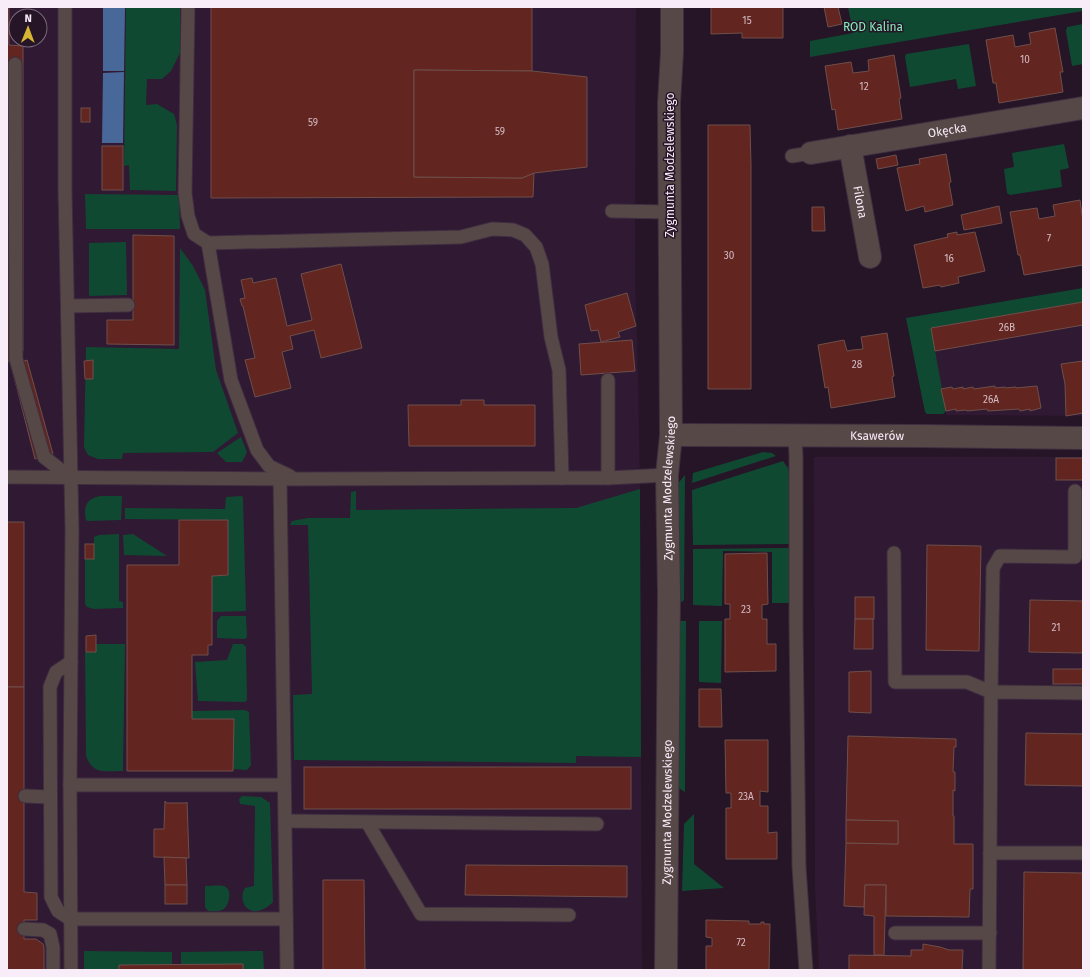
<svg xmlns="http://www.w3.org/2000/svg" width="1090" height="977" font-family="'Fira Sans',sans-serif">
<style>
.built{fill:#301932;fill-rule:evenodd}
.green{fill:#104932}
.water{fill:#48689a}
.building{fill:#622520;stroke:#6f4f4a}
.lines{fill:none;stroke-linecap:round;stroke-linejoin:round}
.service-casing{stroke:#3f2e40;stroke-width:15}
.minor-casing{stroke:#3f2e40;stroke-width:24}
.service{stroke:#574848;stroke-width:13}
.minor{stroke:#574848;stroke-width:22}
.labels{text-anchor:middle;stroke-width:3;stroke-linejoin:round;paint-order:stroke}
.number-label{font-size:10px;fill:#d3bac3}
.park-label{font-size:12px;fill:#86ecbb;stroke:#261427}
.street-label{font-size:12px;fill:#f9ecf9;stroke:#261427}
</style>
<rect width="100%" height="100%" fill="#261427"/>
<g class="built">
<path d="M7 7H636L635 275 638 373 640 489 642 970H7ZM16 16H40V40H16Z"/>
<polygon points="1083,302 1083,416 946,415 931,328"/>
<polygon points="814,457 1083,457 1083,970 819,970 815,889"/>
</g>
<g class="green">
<polygon points="126,7 180,7 180,53 171,71 162,79 147,79 146,105 157,104 174,114 177,125 176,191 130,190 129,165 124,166"/>
<polygon points="848,7 1083,7 1083,11 810,57 810,41 853,33"/>
<polygon points="1083,24 1083,64 1072,66 1066,31 1067,27"/>
<polygon points="969,44 976,86 958,89 956,79 910,87 905,57 906,54"/>
<polygon points="1064,144 1069,168 1060,170 1062,187 1010,195 1007,193 1004,169 1014,167 1012,153"/>
<polygon points="85,194 179,195 180,229 86,229"/>
<polygon points="126,242 127,295 89,296 89,243"/>
<polygon points="180,248 193,266 205,290 216,370 238,433 213,452 123,453 122,459 98,459 88,455 84,447 86,347 179,349"/>
<polygon points="1083,288 1083,302 931,328 946,411 943,414 927,414 925,412 906,318"/>
<polygon points="241,437 247,452 242,462 226,462 217,453"/>
<polygon points="763,452 772,453 776,456 692,483 693,473"/>
<polygon points="783,461 788,468 789,475 789,544 693,545 692,490"/>
<polygon points="685,475 684,600 682,602 678,600 675,487"/>
<polygon points="640,489 641,757 576,756 576,763 294,760 293,695 312,694 308,525 290,525 292,521 308,518 350,518 351,492 356,491 356,510 576,508"/>
<path d="M101 496H122L121 520 88 521 86 520C83 506 87 498 101 496Z"/>
<polygon points="242,496 243,498 246,611 212,612 212,576 228,575 228,520 125,519 125,508 225,509 226,497"/>
<polygon points="119,534 119,601 123,602 123,608 94,609 87,607 85,604 85,559 94,559 94,537 99,535"/>
<polygon points="133,534 167,556 124,555 123,535"/>
<polygon points="789,548 790,603 772,603 772,552 723,551 722,606 693,605 693,549"/>
<polygon points="221,616 246,616 247,637 245,639 217,638 217,621"/>
<polygon points="675,621 686,621 685,792 677,787"/>
<polygon points="699,621 722,621 721,683 699,682"/>
<path d="M96 644H125L123 771C105 771 93 775 86 756L85 652H96Z"/>
<polygon points="233,644 243,644 246,647 247,700 245,702 198,701 195,662 227,660"/>
<polygon points="245,710 249,712 251,765 247,770 233,769 234,719 192,719 192,711"/>
<path d="M242 796 261 797 270 803 273 902C268 907 261 912 253 911 242 909 240 895 245 888L254 886 255 806 240 804 239 799Z"/>
<polygon points="694,814 694,864 724,888 682,891 684,824"/>
<path d="M205 886C210 886 219 885 224 886 233 889 229 905 224 909 219 912 213 911 208 911L205 907Z"/>
<polygon points="84,951 172,952 172,965 120,965 119,970 84,970"/>
<polygon points="263,951 264,970 243,970 181,965 181,952"/>
</g>
<g class="water">
<polygon points="103,7 125,7 124,71 103,71"/>
<polygon points="124,72 123,143 102,143 103,73"/>
</g>
<g class="building">
<polygon points="7,7 9,7 9,45 23,46 23,351 21,351 21,362 27,360 53,454 35,459 10,361 7,361"/>
<polygon points="211,7 532,7 532,71 414,70 414,177 522,178 534,173 533,197 211,198"/>
<polygon points="711,7 783,7 783,38 742,38 742,33 711,34"/>
<polygon points="824,7 838,7 842,24 828,27"/>
<polygon points="1055,28 1063,72 1060,72 1063,92 999,103 996,83 993,83 986,40 1013,35 1015,47 1031,44 1029,33"/>
<polygon points="894,55 901,98 899,99 902,119 838,130 835,109 832,110 825,66 851,62 853,73 869,71 868,60"/>
<polygon points="414,70 532,71 587,77 587,167 534,173 522,178 414,177"/>
<rect x="81" y="108" width="9" height="14"/>
<polygon points="708,125 750,125 751,165 751,389 708,389"/>
<rect x="102" y="146" width="21" height="44"/>
<polygon points="946,154 951,182 949,183 953,205 925,212 924,206 906,211 897,168 920,164 919,159"/>
<polygon points="896,155 898,165 878,169 876,159"/>
<polygon points="1080,200 1083,221 1083,265 1024,275 1020,255 1018,255 1010,212 1037,208 1039,219 1055,216 1053,205"/>
<polygon points="999,206 1002,223 964,230 961,215"/>
<polygon points="812,207 824,207 825,231 812,231"/>
<polygon points="957,232 957,235 975,232 985,271 958,277 959,283 941,287 940,285 923,288 914,245 948,237 947,234"/>
<polygon points="133,235 174,236 174,345 107,344 107,320 133,320"/>
<polygon points="341,264 362,348 321,358 314,330 290,336 293,349 282,352 291,388 255,397 245,360 255,358 243,306 242,306 240,299 245,298 241,280 252,278 253,283 276,278 287,326 312,320 301,274"/>
<polygon points="627,293 636,326 618,332 620,337 601,342 598,330 591,331 585,305"/>
<polygon points="1083,302 1083,325 935,351 931,328"/>
<polygon points="887,333 894,376 892,377 895,397 831,408 828,387 825,388 818,345 844,340 847,351 853,350 863,349 861,337"/>
<polygon points="632,340 635,371 581,375 579,344"/>
<polygon points="93,360 93,379 85,379 84,361"/>
<polygon points="1083,361 1083,413 1066,416 1065,384 1061,364"/>
<polygon points="995,386 995,388 1005,387 1005,388 1016,387 1016,388 1037,386 1041,408 1030,411 1030,409 1020,411 1019,409 988,411 987,409 967,411 966,410 956,411 956,409 946,411 941,389 952,387 953,389 963,387 963,389 973,387 974,389"/>
<polygon points="461,400 484,400 484,405 535,405 535,446 409,446 408,405 461,405"/>
<rect x="1056" y="458" width="27" height="22"/>
<polygon points="179,520 228,520 228,575 212,576 212,645 208,645 208,655 192,655 192,719 234,719 233,771 127,771 127,565 179,565"/>
<rect x="7" y="522" width="17" height="165"/>
<rect x="85" y="544" width="9" height="15"/>
<polygon points="927,545 981,546 979,651 926,650"/>
<polygon points="767,553 768,604 762,605 762,619 767,619 767,644 776,644 776,671 725,672 725,619 730,619 730,604 725,604 725,554"/>
<rect x="855" y="597" width="19" height="22"/>
<polygon points="1030,600 1083,601 1083,653 1029,652"/>
<polygon points="855,619 873,619 873,649 854,649"/>
<polygon points="96,635 96,652 86,652 86,636"/>
<rect x="1053" y="669" width="30" height="15"/>
<polygon points="871,671 871,713 849,712 849,672"/>
<polygon points="7,687 24,687 24,892 37,893 37,920 24,920 24,939 36,939 43,944 44,948 44,970 7,970"/>
<polygon points="699,689 721,689 722,727 699,727"/>
<polygon points="1026,733 1083,734 1083,786 1025,785"/>
<polygon points="848,736 956,739 956,747 954,747 953,772 955,772 955,791 953,790 953,816 954,816 954,844 973,844 973,889 970,889 969,917 886,916 886,885 865,885 864,907 844,906 846,843 898,844 898,821 846,820"/>
<polygon points="725,740 768,740 768,792 760,791 760,806 768,806 768,833 777,832 777,859 726,859 726,808 731,808 731,793 726,793"/>
<rect x="304" y="767" width="327" height="42"/>
<polygon points="165,801 166,802 166,803 186,803 187,802 189,858 154,857 154,829 164,829"/>
<polygon points="846,820 898,821 898,844 846,843"/>
<polygon points="164,857 186,858 187,885 165,885"/>
<polygon points="466,865 627,866 627,897 465,895"/>
<polygon points="1024,872 1083,873 1083,970 1023,970"/>
<polygon points="323,880 364,880 365,970 323,970"/>
<rect x="165" y="885" width="22" height="19"/>
<polygon points="865,885 886,885 884,955 874,955 874,916 864,915"/>
<polygon points="706,920 749,921 749,924 761,924 761,922 764,922 764,924 770,924 769,970 706,970 706,946 712,946 712,938 706,937"/>
<polygon points="923,944 940,947 949,950 963,950 962,970 849,970 849,955 911,956 911,950 923,950"/>
<polygon points="243,964 243,970 119,970 119,965"/>
</g>
<g class="lines">
<g class="service-casing">
<g id="service">
<polyline points="65,7 65,190 72,529 70,785 71,970"/>
<polyline points="188,7 185,193 188,216 194,234 208,243 231,380 257,450 269,466 290,476"/>
<polyline points="15,64 16,359 44,457 71,478"/>
<polyline points="792,156 811,153"/>
<polyline points="612,211 669,212"/>
<polyline points="68,306 128,305"/>
<polyline points="795,435 796,456 796,624 799,867 806,970"/>
<polyline points="7,477 296,479 562,478 559,370 551,337 542,264 536,247 525,235 513,230 492,229 461,237 208,243"/>
<polyline points="280,478 287,970"/>
<polyline points="562,478 608,478 667,475"/>
<polyline points="608,478 608,380"/>
<polyline points="894,553 895,682 967,682 991,692 993,568 1000,556 1075,557 1075,491"/>
<polyline points="71,662 56,672 50,687 51,897 58,911 70,919 286,919"/>
<polyline points="1083,693 991,692 990,853 1083,853"/>
<polyline points="70,785 284,785"/>
<polyline points="25,796 49,797"/>
<polyline points="285,821 597,824"/>
<polyline points="367,822 421,914 569,915"/>
<polyline points="24,929 43,930 50,934 53,947 53,970"/>
<polyline points="895,933 990,933"/>
<polyline points="989,970 990,853"/>
</g>
</g>
<g class="minor-casing">
<g id="minor">
<path id="s1" d="M850 146 870 257"/>
<path id="s2" d="M811 153 1083 108"/>
<path id="s3" d="M671 435 921 436 1083 438"/>
<path id="s4" d="M666 970 669 594 667 475 671 435 669 103 672 52V7"/>
</g>
</g>
<use href="#service" class="service"/>
<use href="#minor" class="minor"/>
</g>
<g class="labels">
<g class="number-label">
<text x="747" y="24">15</text>
<text x="1025" y="63">10</text>
<text x="864" y="90">12</text>
<text x="313" y="126">59</text>
<text x="500" y="135">59</text>
<text x="1049" y="242">7</text>
<text x="729" y="259">30</text>
<text x="949" y="262">16</text>
<text x="1007" y="331">26B</text>
<text x="857" y="368">28</text>
<text x="991" y="403">26A</text>
<text x="746" y="613">23</text>
<text x="1056" y="631">21</text>
<text x="746" y="800">23A</text>
<text x="741" y="946">72</text>
</g>
<g class="park-label">
<text x="873" y="31">ROD Kalina</text>
</g>
<g class="street-label">
<text dy="4" stroke="none"><textPath href="#s2" startOffset="138">Okęcka</textPath></text>
<text transform="translate(670 165) rotate(-90)" y="4">Zygmunta Modzelewskiego</text>
<text dy="4" stroke="none"><textPath href="#s1" startOffset="57">Filona</textPath></text>
<text dy="4" stroke="none"><textPath href="#s3" startOffset="206">Ksawerów</textPath></text>
<text dy="4" stroke="none"><textPath href="#s4" startOffset="482">Zygmunta Modzelewskiego</textPath></text>
<text dy="4" stroke="none"><textPath href="#s4" startOffset="158">Zygmunta Modzelewskiego</textPath></text>
</g>
</g>
<rect width="1090" height="977" fill="none" stroke="#f9ecf9" stroke-width="16"/>
<g transform="translate(28 28) rotate(1)"><circle r="19" fill="#261427" stroke="#7a6a7b"/>
<path d="M0-3L7 15L0 10L-7 15Z" fill="#d6b534"/>
<text y="-6" font-size="11" font-weight="bold" text-anchor="middle" fill="#f9ecf9">N</text>
</g>
</svg>
